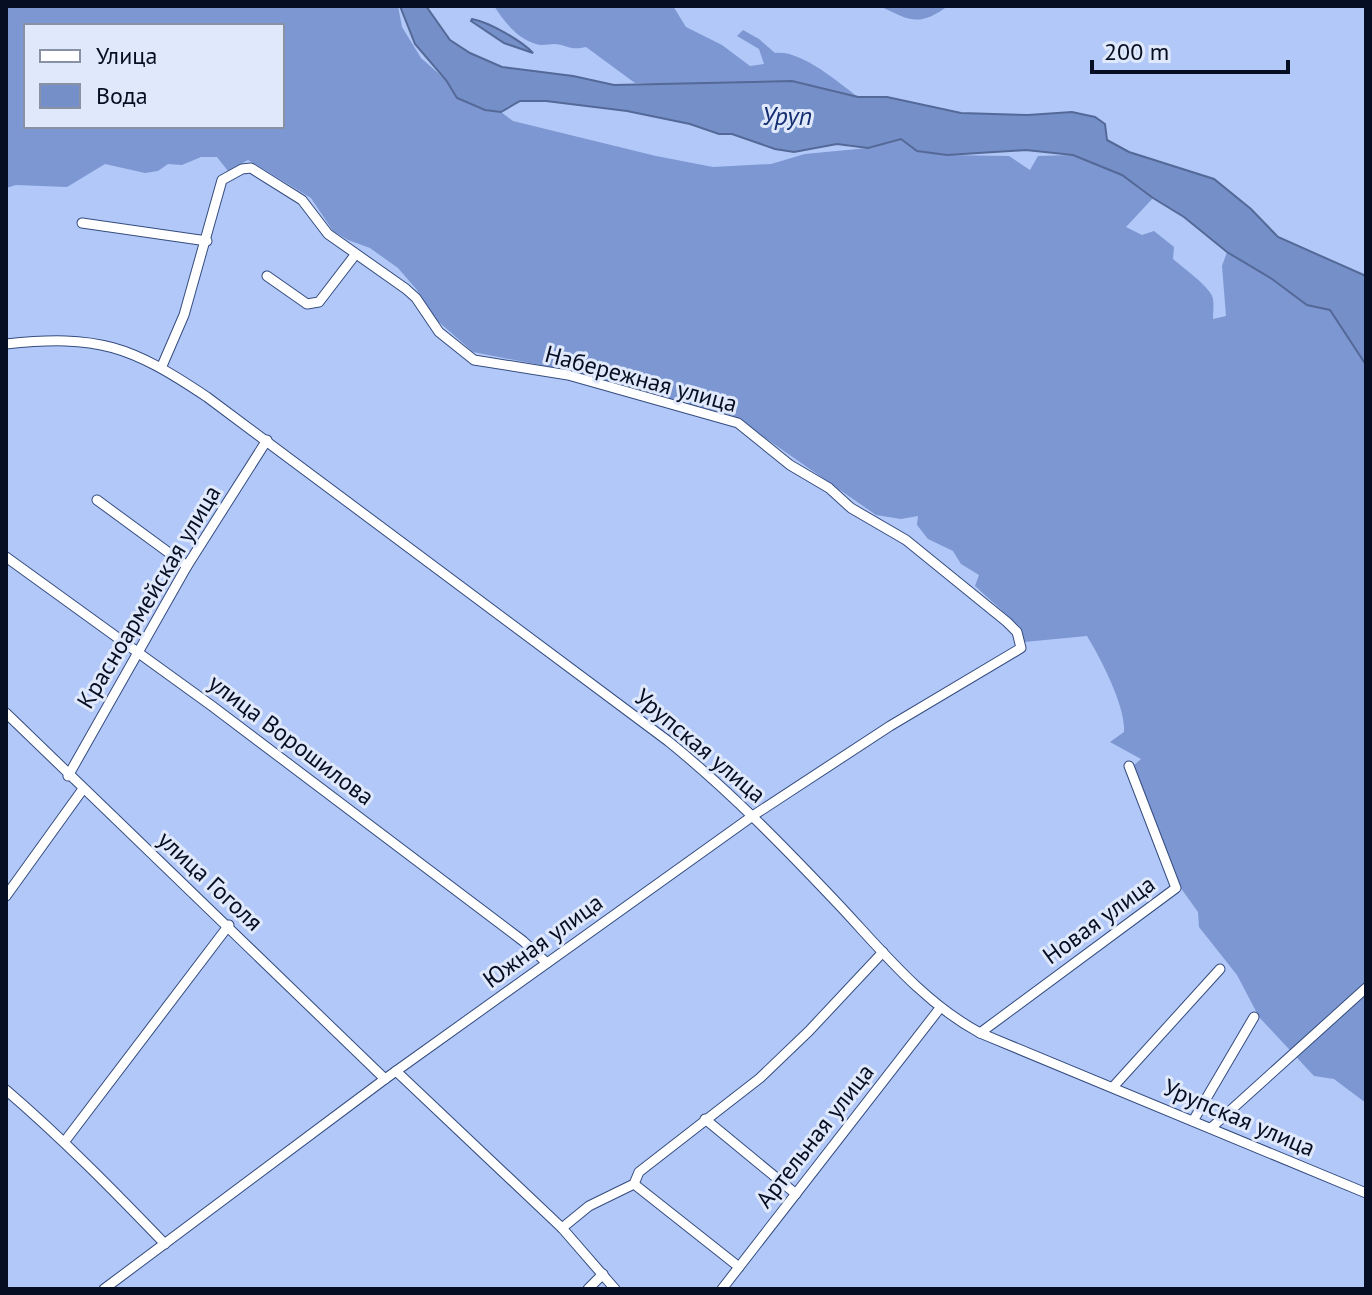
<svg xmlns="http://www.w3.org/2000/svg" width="1372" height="1295" font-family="'PT Sans',sans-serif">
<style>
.forest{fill:#7c97d1;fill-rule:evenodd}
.water{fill:#7590c9;stroke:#546997;stroke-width:2}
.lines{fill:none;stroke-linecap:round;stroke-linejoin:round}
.minor-casing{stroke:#354c7f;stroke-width:11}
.minor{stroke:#fff;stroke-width:9}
.labels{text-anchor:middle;stroke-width:6;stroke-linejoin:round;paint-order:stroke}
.street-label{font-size:24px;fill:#060e23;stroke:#e0e9fb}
.water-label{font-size:26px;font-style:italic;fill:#142e71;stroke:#e0e9fb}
</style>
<rect width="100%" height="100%" fill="#b1c8f8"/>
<g class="forest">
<path d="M6 6H398L402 27 421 58 446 80 457 97 485 110 501 112 513 121 656 156 713 167 771 164 805 154 868 148 901 139 947 155 1009 156 1030 170 1038 156 1073 155 1122 175 1153 198 1126 227 1142 235 1154 231 1174 247 1173 259C1183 268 1212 288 1213 299 1214 305 1213 313 1213 319L1226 316 1222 266 1227 252 1272 279 1307 305 1330 310 1366 365V1103L1334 1079 1314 1076 1259 1017 1237 975 1199 927 1198 912 1180 887 1134 765 1141 759 1110 742 1124 732C1126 707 1101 659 1087 636L1024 642 1020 627 975 586 979 575 961 564 953 551 928 539 917 525 918 516 901 519 876 515 732 415 594 382 561 369 473 352 432 316 417 290 398 268 370 248 348 240 333 231 311 198 248 160 228 171 217 157H201L182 165 168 164 158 171 145 173 105 164 67 187 16 185 6 188ZM26 26H282V126H26Z"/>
<path d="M494 6H673L686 27 722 45 750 66 764 64 759 49 737 36 743 30 759 39 775 53C800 49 838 82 858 97L792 81 685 85 635 83 586 47C570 51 568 45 555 44 548 44 542 46 536 44 516 38 505 22 494 6Z"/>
<path d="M880 6H948C919 27 910 21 880 6Z"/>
</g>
<g class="water">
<polygon points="400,6 426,6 450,40 470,53 502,67 573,76 614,85 792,81 858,97 887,97 961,113 1028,115 1072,112 1095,117 1105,124 1107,140 1129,152 1214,179 1251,209 1278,237 1366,276 1366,365 1330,310 1307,305 1272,279 1227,252 1184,217 1153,198 1122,175 1095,164 1073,155 1026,150 947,155 917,151 901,139 868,148 837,144 794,152 775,149 732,134 719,134 690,124 627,111 546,101 520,101 501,112 485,110 457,98 446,80 415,44"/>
<path d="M472 19C489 22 522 41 533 53L504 43 471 21Z"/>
</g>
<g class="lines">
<g class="minor-casing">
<g id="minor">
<polyline points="82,223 207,241"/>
<polyline points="267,276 307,304 319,302 355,255"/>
<path d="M6 344C98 334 131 346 207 397L668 741C731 792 785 848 840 906 883 952 923 1002 980 1033L1366 1193"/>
<polyline points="97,500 187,566"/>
<polyline points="6,557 212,706 523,941 547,963"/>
<polyline points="6,713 385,1079"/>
<polyline points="68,776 187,566 267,440"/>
<polyline points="6,896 83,789"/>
<polyline points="980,1033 1176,888 1129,766"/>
<polyline points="396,1071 562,1228 615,1289"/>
<polyline points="1113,1087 1220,969"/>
<path d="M6 1090C62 1138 114 1191 165 1244"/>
<polyline points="705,1119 796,1194"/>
<polyline points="1193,1121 1254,1017"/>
<polyline points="1211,1128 1366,988"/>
<polyline points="65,1141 229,925"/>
<polyline points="634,1184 739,1267"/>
<polyline points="562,1228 589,1206 634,1184 639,1172 760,1078 809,1031 883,952"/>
<polyline points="104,1289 385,1079 754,815 890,726 1021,648 1017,632 1007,622 906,540 851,508 829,488 790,465 738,423 568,375 474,360 439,332 416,298 406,289 328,234 302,200 251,168 242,169 222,180 184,315 162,366"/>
<polyline points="588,1289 603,1274"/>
<polyline points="722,1289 940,1008"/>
</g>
</g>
<use href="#minor" class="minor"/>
</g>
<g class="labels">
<g class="street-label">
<text transform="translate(641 379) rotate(15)" y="8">Набережная улица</text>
<text transform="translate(149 597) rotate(-59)" y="8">Красноармейская улица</text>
<text transform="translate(291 740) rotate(37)" y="8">улица Ворошилова</text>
<text transform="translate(700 746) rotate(40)" y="8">Урупская улица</text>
<text transform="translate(210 881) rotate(43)" y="8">улица Гоголя</text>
<text transform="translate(1099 920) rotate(-36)" y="8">Новая улица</text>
<text transform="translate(543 941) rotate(-36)" y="8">Южная улица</text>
<text transform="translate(1239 1118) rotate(23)" y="8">Урупская улица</text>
<text transform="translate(815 1136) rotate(-52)" y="8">Артельная улица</text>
</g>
<g class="water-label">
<text x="787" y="125">Уруп</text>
</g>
</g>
<rect width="1372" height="1295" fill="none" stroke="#060e23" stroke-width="16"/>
<rect x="24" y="24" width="260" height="104" fill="#e0e9fb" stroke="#8991a5" stroke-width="2"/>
<rect x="40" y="50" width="40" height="12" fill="#ffffff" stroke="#8991a5" stroke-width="2"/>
<text x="96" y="64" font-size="24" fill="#060e23">Улица</text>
<rect x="40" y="84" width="40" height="24" fill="#7590c9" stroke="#8991a5" stroke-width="2"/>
<text x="96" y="104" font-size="24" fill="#060e23">Вода</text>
<path d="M1092 60v12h196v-12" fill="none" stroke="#060e23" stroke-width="4"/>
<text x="1104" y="60" font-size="24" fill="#060e23" stroke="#e0e9fb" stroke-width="6" paint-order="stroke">200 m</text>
</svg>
